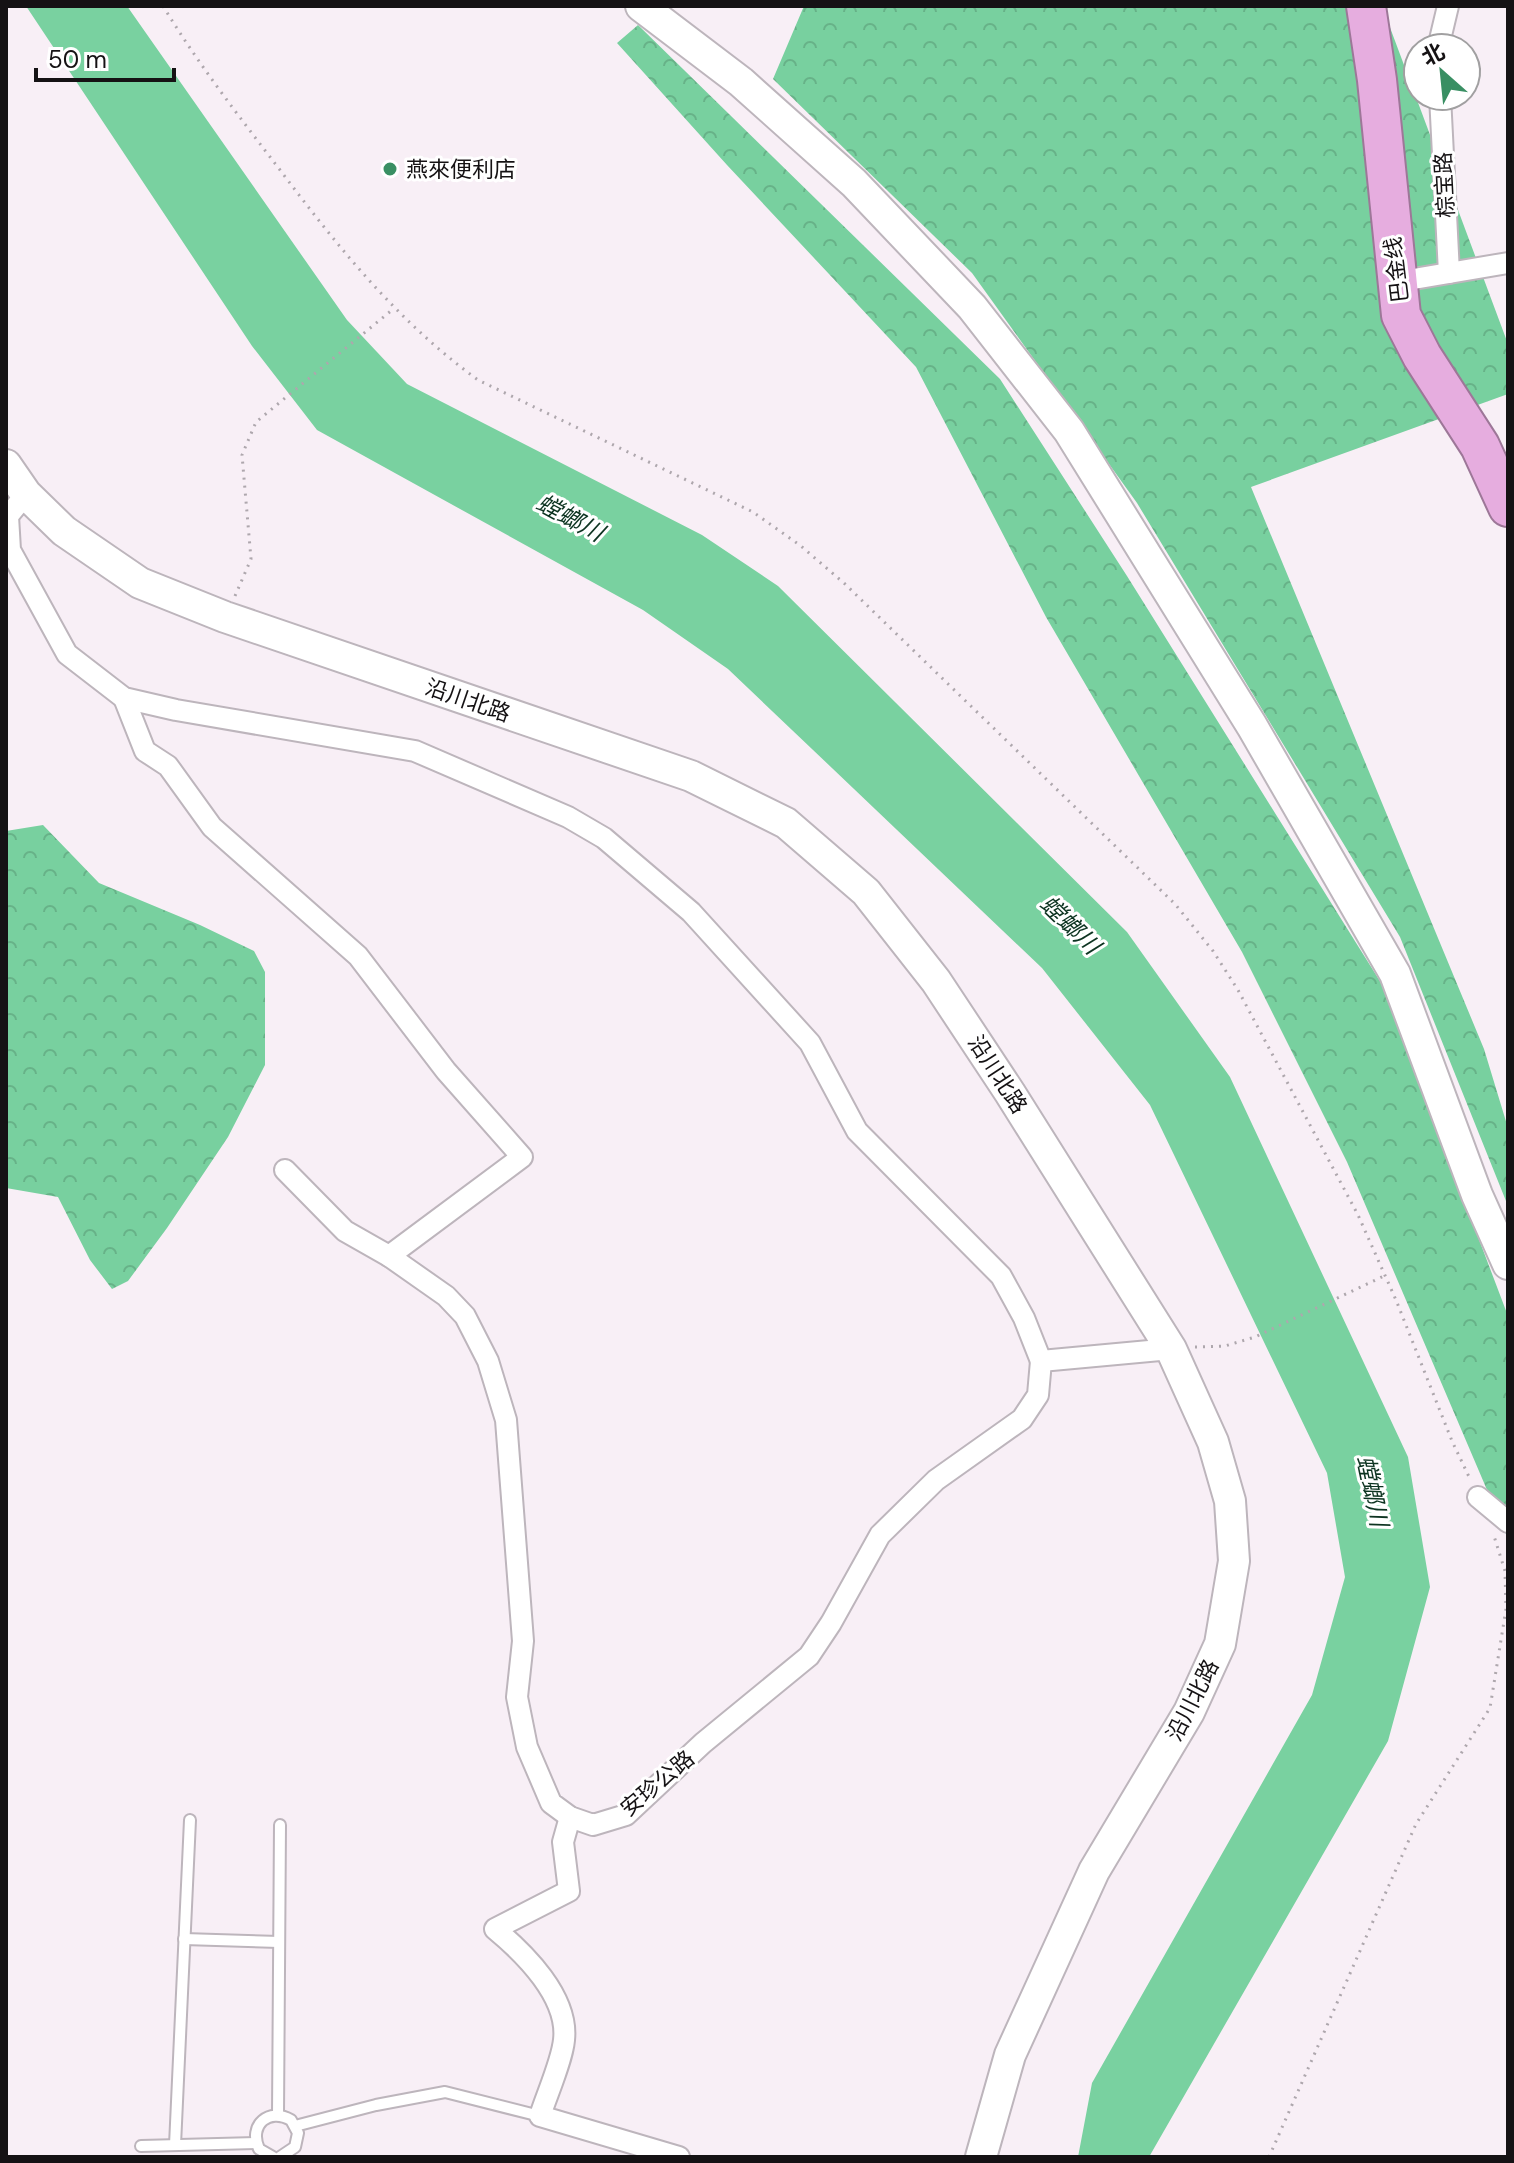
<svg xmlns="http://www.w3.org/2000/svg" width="1514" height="2163" font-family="'DM Sans','Noto Sans SC',sans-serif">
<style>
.forest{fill:url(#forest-crowns)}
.water{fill:#79d1a0}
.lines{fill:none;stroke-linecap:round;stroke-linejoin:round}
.lane-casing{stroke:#bdb5bc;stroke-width:14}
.street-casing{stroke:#bdb5bc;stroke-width:24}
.secondary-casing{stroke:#bdb5bc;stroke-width:34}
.highway-casing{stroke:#9d7798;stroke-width:42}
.path{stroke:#aea7ad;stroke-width:3;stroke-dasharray:2 6;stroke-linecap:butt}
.lane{stroke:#fff;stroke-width:10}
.street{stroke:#fff;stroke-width:20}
.secondary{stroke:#fff;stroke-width:30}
.highway{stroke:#e6addf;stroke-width:38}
.poi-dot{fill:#398f63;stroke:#fff;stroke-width:3}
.labels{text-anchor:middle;stroke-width:6;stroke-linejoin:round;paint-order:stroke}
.poi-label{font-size:22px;fill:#151214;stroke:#fff;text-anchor:start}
.street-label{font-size:22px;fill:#151214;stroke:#fff}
.water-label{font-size:24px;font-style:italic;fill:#0d3421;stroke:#fff}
</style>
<defs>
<pattern id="forest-crowns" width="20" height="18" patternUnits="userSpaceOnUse" patternTransform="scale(2)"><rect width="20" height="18" fill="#78d09f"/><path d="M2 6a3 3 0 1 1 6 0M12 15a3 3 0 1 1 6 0" fill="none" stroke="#67b288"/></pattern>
</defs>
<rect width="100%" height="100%" fill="#f8eff6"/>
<g class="forest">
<polygon points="804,6 1382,6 1508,344 1508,394 1251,487 1484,1049 1508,1128 1508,1206 1400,937 1137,503 972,273 773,79"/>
<polygon points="638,25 1000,379 1127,576 1383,986 1508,1316 1508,1539 1347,1162 1242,952 1046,617 916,367 727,165 617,43"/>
<polygon points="43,825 99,883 200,925 254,951 265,972 265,1065 228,1137 167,1228 128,1281 112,1289 90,1260 58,1197 6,1188 6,831"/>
</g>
<polygon class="water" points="26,6 127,6 347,320 407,384 702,535 778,586 1127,932 1230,1077 1408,1457 1430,1587 1388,1741 1149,2157 1078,2157 1092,2083 1312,1695 1345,1577 1327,1473 1150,1105 1042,968 728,669 643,610 317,430 252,346"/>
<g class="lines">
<g class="lane-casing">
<g id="lane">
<polyline points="184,1939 279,1942"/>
<polyline points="278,2115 280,1825"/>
<polyline points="295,2126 376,2105 445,2092 540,2116"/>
<polyline points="175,2145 190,1820"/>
<polyline points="141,2146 256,2143"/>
<path d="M273 2157 259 2149C248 2125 269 2107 291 2120L298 2133 295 2147 280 2157"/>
</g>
</g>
<g class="street-casing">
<g id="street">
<polyline points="1438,48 1448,6"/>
<polyline points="1440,96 1449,273"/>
<polyline points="1396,282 1508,263"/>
<polyline points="26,494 8,516 10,550 67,654 124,698 176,710 415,751 568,817 604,838 691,912 810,1043 857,1131 1001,1276 1024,1318 1041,1361"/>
<polyline points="124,698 145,751 168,766 212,827 358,956 446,1071 522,1157 389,1256"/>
<polyline points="285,1170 345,1231 389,1256 446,1296 465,1316 488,1361 506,1420 523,1641 517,1697 527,1747 551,1803 570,1817 593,1825 626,1815 703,1743 809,1656 831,1623 880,1535 936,1480 1022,1419 1038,1395 1041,1361 1171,1349"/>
<polyline points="1478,1497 1508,1522"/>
<path d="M570 1817 563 1842 569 1891 495 1929C524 1953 569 1997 564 2040 562 2061 547 2094 540 2116L679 2157"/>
</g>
</g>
<g class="secondary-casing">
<g id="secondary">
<polyline points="641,6 741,82 854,183 972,307 1069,431 1252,726 1395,974 1477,1195 1508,1264"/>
<polyline points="6,465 26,494 64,531 140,583 225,617 691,776 786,823 866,892 936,981 1010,1093 1171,1349 1213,1442 1230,1501 1234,1561 1220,1644 1189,1712 1094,1871 1010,2055 981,2157"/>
</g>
</g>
<g class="highway-casing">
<polyline id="highway" points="1366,6 1377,80 1401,315 1422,356 1480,446 1508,507"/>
</g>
<g class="path">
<path d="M163 6C197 62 237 114 277 166 338 247 396 320 478 380L753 512 801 546 845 584 1175 904 1213 951 1238 990 1358 1215 1396 1300 1452 1441 1471 1481"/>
<polyline points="235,596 251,559 242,455 256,422 392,310"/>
<polyline points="1195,1347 1225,1346 1255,1337 1384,1276"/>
<polyline points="1269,2157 1416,1824 1490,1708 1506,1609 1505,1571 1494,1536"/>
</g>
<use href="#lane" class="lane"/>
<use href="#street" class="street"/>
<use href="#secondary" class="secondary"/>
<use href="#highway" class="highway"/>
</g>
<circle class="poi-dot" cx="390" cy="169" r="8"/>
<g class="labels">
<g class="poi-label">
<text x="406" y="177">燕來便利店</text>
</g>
<g class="street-label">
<text transform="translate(1444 185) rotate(-93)" y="8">棕宝路</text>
<text transform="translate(1396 270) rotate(-97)" y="8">巴金线</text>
<text transform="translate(468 700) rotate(19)" y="8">沿川北路</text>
<text transform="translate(998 1074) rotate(57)" y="8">沿川北路</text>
<text transform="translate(1192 1700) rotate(-63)" y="8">沿川北路</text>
<text transform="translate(657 1783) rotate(-40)" y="8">安珍公路</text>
</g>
<g class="water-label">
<text transform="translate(570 518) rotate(28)" y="8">螳螂川</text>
<text transform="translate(1070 925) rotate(44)" y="8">螳螂川</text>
<text transform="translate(1372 1491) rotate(78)" y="8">螳螂川</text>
</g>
</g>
<rect width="1514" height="2163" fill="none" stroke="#151214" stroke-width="16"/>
<g transform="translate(1442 72) rotate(333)"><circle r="38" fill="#ffffff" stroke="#a1a0a1" stroke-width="2"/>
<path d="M0-6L14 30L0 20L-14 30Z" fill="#398f63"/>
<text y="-12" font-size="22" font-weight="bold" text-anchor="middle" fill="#151214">北</text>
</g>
<path d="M36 68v12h138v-12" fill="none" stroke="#151214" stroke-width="4"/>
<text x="48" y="68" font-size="24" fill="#151214" stroke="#ffffff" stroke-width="6" paint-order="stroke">50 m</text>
</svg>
